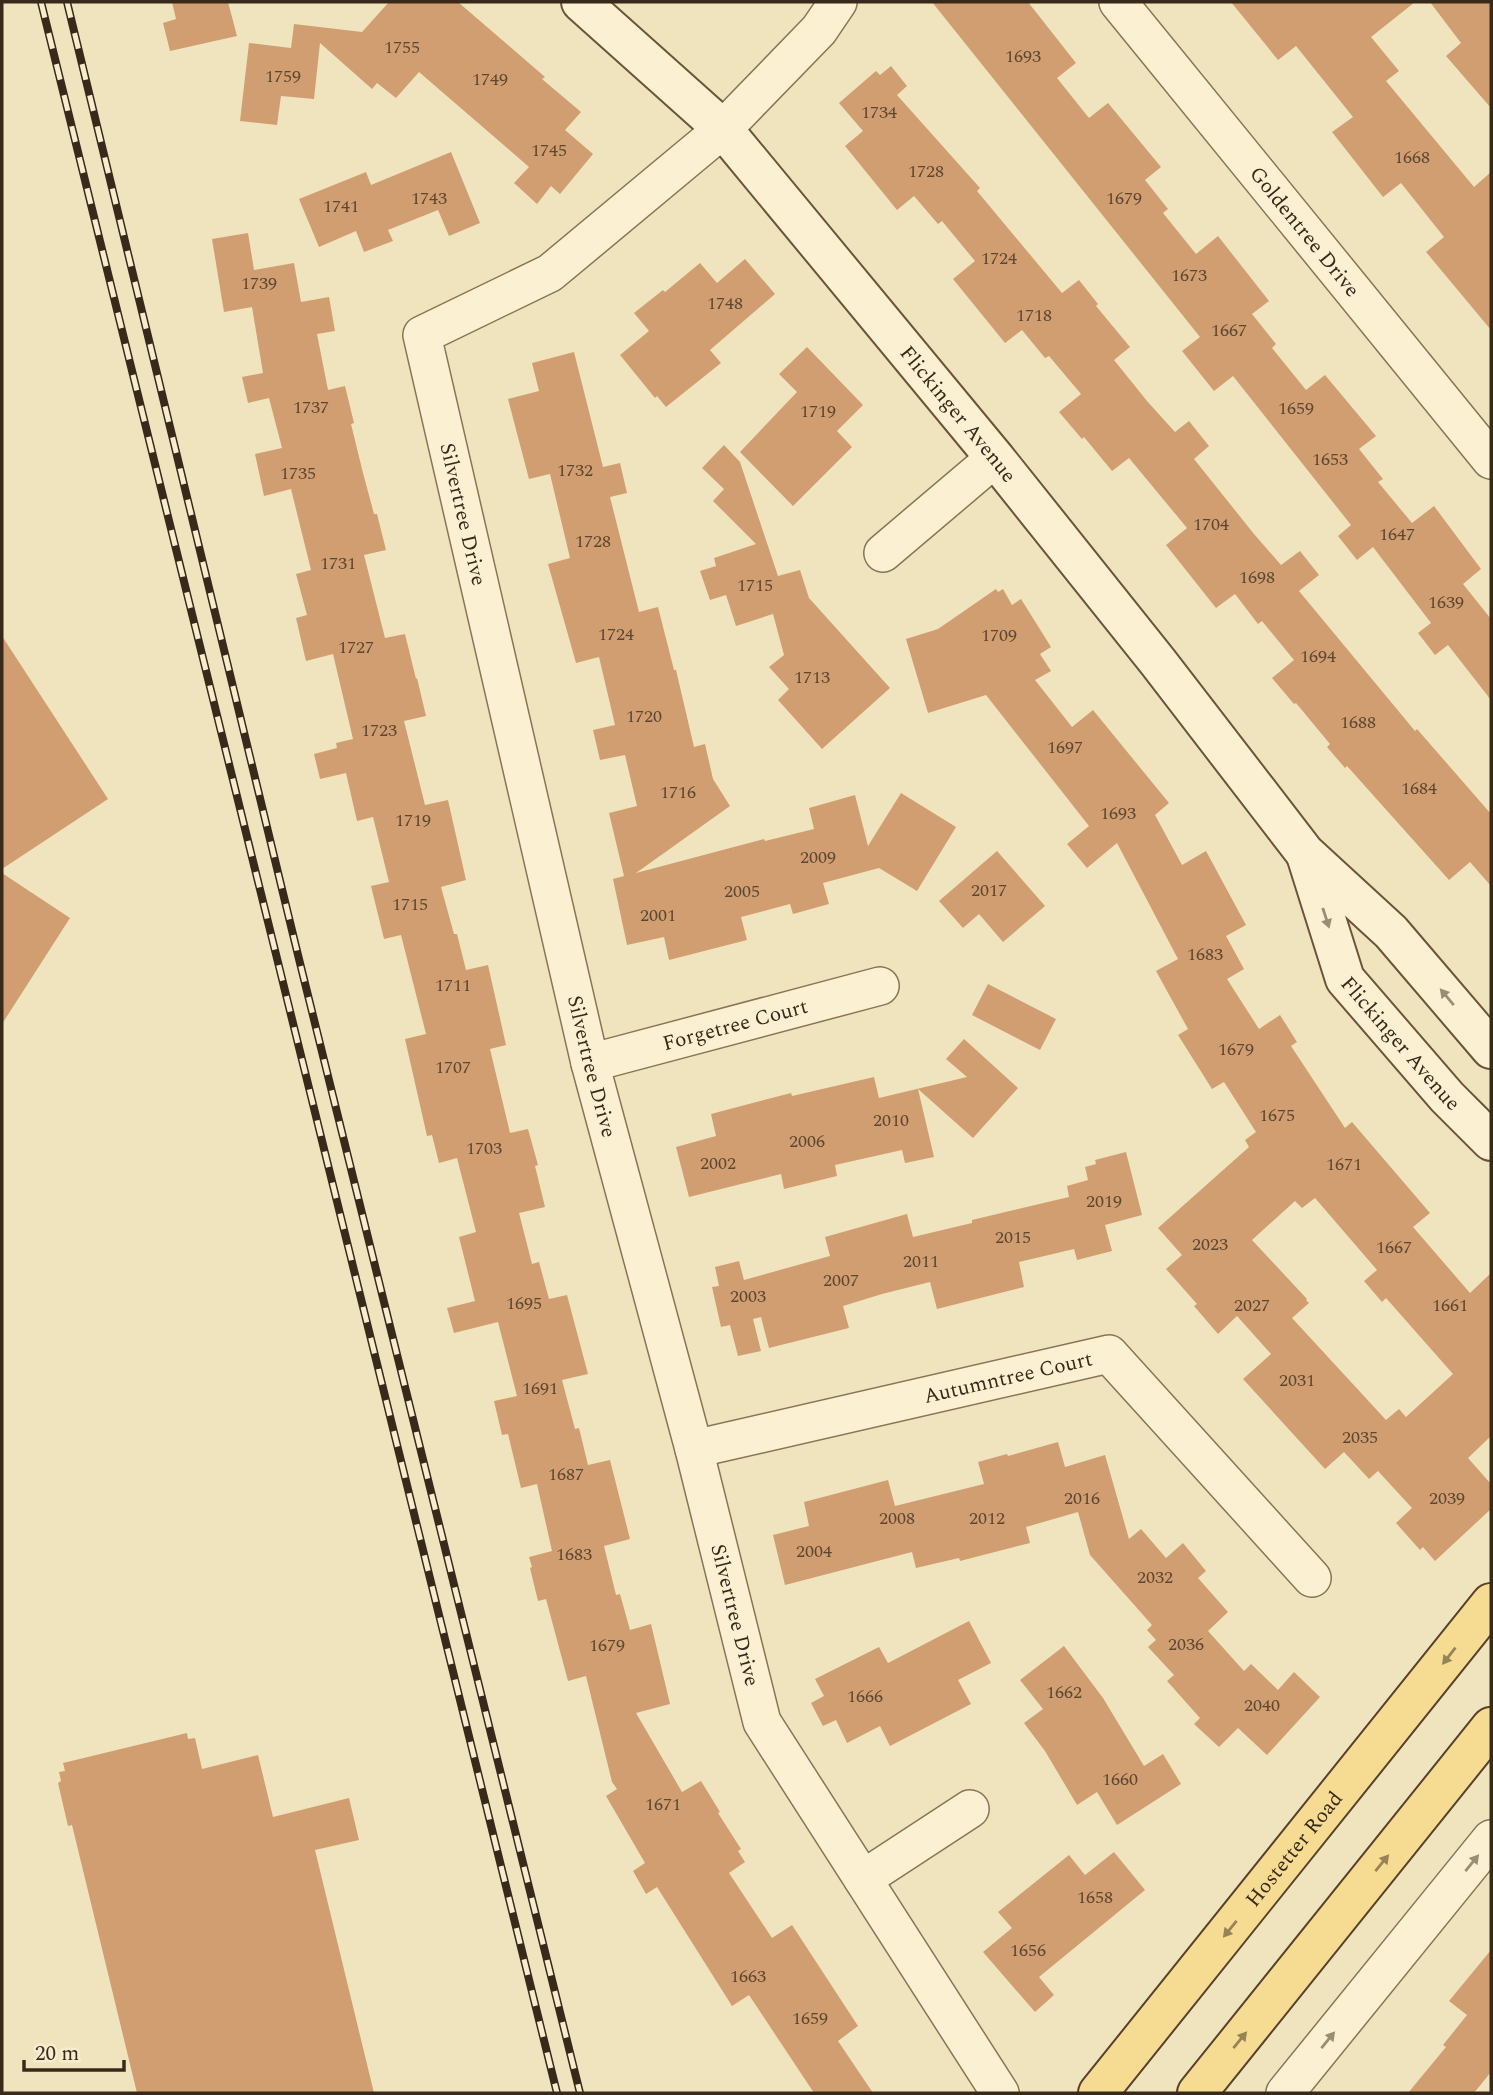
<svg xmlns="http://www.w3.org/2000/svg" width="1493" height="2095" font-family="Spectral,serif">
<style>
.building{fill:#d19e71;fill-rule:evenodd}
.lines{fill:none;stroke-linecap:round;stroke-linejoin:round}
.street-casing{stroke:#897456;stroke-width:40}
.secondary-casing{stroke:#6b5439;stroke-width:42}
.primary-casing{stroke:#56412a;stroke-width:42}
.street{stroke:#fbf0d1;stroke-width:37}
.secondary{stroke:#fbf0d1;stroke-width:38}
.primary{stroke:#f6dc92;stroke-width:38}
.rail-casing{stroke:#382a1b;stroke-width:8}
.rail{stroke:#f7edce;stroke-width:5;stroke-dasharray:16;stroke-linecap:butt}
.oneway{fill:#9a8d76}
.oneway2{fill:#978356}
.labels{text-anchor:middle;stroke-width:5;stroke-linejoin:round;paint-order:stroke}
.number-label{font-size:18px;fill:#5e4730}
.street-label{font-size:21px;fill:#382a1b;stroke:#f7edce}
</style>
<rect width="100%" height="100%" fill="#f0e4be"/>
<g class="building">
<polygon points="172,2 228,2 237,36 170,51 163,23 176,19"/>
<polygon points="389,2 458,2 545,77 542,79 581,112 565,130 593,154 560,194 551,186 537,204 514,183 529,167 419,72 396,98 377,83 372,89 320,43 314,99 281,96 277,125 240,121 249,43 291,48 294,24 362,32"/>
<polygon points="932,2 1028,2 1076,63 1057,78 1089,118 1108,103 1161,167 1145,180 1168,209 1163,213 1196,254 1218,236 1269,301 1252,314 1276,344 1272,348 1306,390 1325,375 1376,436 1359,449 1383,479 1378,482 1412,523 1434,506 1481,569 1463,584 1491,619 1491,700 1448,645 1435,655 1418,633 1431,623 1373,547 1357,560 1338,536 1351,525 1233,376 1214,391 1182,351 1200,337"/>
<polygon points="1231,2 1415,2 1371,37 1399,71 1386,81 1474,187 1491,172 1491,330 1426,252 1444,237 1401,183 1383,197 1332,132 1353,117 1296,46 1278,60"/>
<polygon points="1430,2 1491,2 1491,108 1446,56 1461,43"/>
<polygon points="891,66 907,86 897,95 980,188 977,191 1062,293 1079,280 1098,304 1096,306 1130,347 1114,360 1147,401 1175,432 1189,421 1209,446 1194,459 1254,534 1281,565 1300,551 1319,575 1299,591 1415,731 1417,729 1491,814 1491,886 1470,862 1449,880 1347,766 1345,768 1327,747 1330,744 1296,703 1294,704 1272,678 1294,660 1262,621 1258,624 1235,594 1216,608 1166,545 1187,528 1129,458 1112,471 1084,437 1082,439 1059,412 1081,394 1049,356 1045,358 1022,330 1005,343 953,279 975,261 942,221 938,224 914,196 897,210 845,146 863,131 839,103 876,71 880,75"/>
<polygon points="451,152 480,223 449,236 438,210 388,230 393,241 364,252 356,231 319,247 299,199 366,172 371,185"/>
<polygon points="248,233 254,270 294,263 301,302 329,297 335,331 317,334 328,390 345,386 354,423 351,424 363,473 374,514 377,514 386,550 364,555 385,638 405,634 416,679 417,678 426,716 404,721 425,805 448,800 466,880 441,887 454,934 457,934 466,970 488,965 506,1045 490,1049 510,1133 528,1129 538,1165 535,1166 545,1207 519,1213 532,1264 539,1262 549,1299 567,1295 588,1374 562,1380 575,1429 579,1428 588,1465 610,1460 630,1539 604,1546 616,1595 620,1594 630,1630 651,1624 670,1704 636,1713 682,1792 701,1781 720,1812 718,1813 741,1849 738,1851 745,1862 729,1873 772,1938 792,1925 858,2026 838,2041 873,2093 814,2093 749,1995 732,2006 657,1887 646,1894 633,1871 645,1863 606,1796 617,1789 612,1782 586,1676 568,1681 546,1599 538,1601 530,1568 532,1567 529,1557 552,1551 537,1484 521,1488 508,1434 502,1435 494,1401 517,1396 498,1322 454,1333 447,1308 475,1301 459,1237 476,1232 457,1158 439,1163 432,1135 427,1136 405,1039 426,1034 401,935 384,939 371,886 389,882 373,817 357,821 346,773 320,779 314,754 337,748 336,743 353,739 333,654 306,661 305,657 296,618 307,615 296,574 311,570 291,489 264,496 255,454 282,448 269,398 248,403 242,377 263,373 252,307 224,312 212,239"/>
<polygon points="745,259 775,294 710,350 721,363 666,407 657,396 655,398 620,355 649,331 634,313 663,290 665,292 700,263 717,283"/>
<polygon points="807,347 863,405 837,431 852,447 793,506 740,452 797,392 779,374"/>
<polygon points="574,352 603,467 620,463 627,493 610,497 639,612 658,607 674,670 676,670 694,747 705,744 713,779 730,806 636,873 764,839 765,841 814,829 809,808 855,795 868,846 901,793 956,827 917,891 879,868 823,883 829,904 793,914 790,904 741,917 747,940 669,960 664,937 627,945 613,879 624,876 609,813 637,806 625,755 600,760 593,730 615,725 599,657 576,663 548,564 570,558 550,474 529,479 508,399 539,391 532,363"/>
<polygon points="724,445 740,462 778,576 800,570 809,598 890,688 822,749 778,700 789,689 769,667 784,655 773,614 736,626 726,595 710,600 700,571 716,566 714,558 756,544 713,501 724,489 702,468"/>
<path d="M996 589 998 592 1003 589 1012 605 1021 599 1051 647 1040 654 1051 671 1035 680 1072 727 1093 710 1169 803 1155 815 1182 865 1206 851 1246 925 1226 936 1244 969 1227 979 1259 1029 1280 1015 1297 1042 1291 1046 1345 1128 1352 1122 1430 1213 1413 1227 1470 1293 1491 1273V1436L1468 1458 1491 1484V1509L1435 1561 1423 1547 1420 1550 1396 1523 1412 1508 1378 1471 1369 1479 1344 1452 1325 1469 1243 1379 1271 1354 1237 1316 1218 1334 1194 1306 1197 1304 1166 1269 1182 1255 1158 1228 1249 1147 1245 1140 1256 1132 1224 1082 1212 1089 1178 1035 1188 1029 1156 971 1178 959 1117 843 1087 868 1067 844 1089 826 986 695 928 713 906 639 938 629ZM1315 1198 1377 1270 1364 1281 1382 1302 1386 1298 1453 1374 1406 1417 1399 1409 1386 1420 1292 1318 1309 1303 1306 1300 1307 1299 1252 1240 1295 1201 1302 1208Z"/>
<polygon points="2,636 108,799 2,869"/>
<polygon points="997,851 1045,906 1003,942 979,914 963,928 939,901"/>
<polygon points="2,873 70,918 2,1024"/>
<polygon points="988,984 1056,1019 1040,1050 972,1015"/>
<polygon points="964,1039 1018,1088 973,1138 918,1089 934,1157 905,1163 902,1150 835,1165 837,1176 784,1189 781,1174 689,1197 676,1147 716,1136 711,1114 791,1093 792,1096 874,1077 879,1098 967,1077 946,1059"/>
<polygon points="1126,1152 1142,1215 1105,1225 1112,1251 1077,1260 1074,1249 1019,1262 1024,1287 937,1309 930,1282 882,1294 843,1306 849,1328 769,1348 761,1317 753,1319 761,1351 738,1356 730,1325 721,1327 712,1287 719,1286 715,1267 739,1261 744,1280 830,1256 825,1237 907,1214 913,1237 972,1223 972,1220 1069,1197 1067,1186 1088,1180 1085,1167 1096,1164 1095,1160"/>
<polygon points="1058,1442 1065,1467 1105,1455 1129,1539 1141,1529 1166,1558 1183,1543 1206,1571 1198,1578 1228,1612 1208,1631 1244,1671 1251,1664 1278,1690 1294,1672 1320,1697 1267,1755 1238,1728 1219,1747 1194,1724 1200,1718 1167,1681 1174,1675 1148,1647 1156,1640 1147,1630 1152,1625 1090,1555 1078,1512 1026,1527 1030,1543 960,1561 959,1558 916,1568 912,1552 785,1585 773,1535 809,1526 804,1502 888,1480 895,1506 984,1484 978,1462 1007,1454 1008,1456"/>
<polygon points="969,1621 991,1663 958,1680 971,1704 890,1746 880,1726 847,1743 836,1720 823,1726 811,1703 824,1696 815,1679 879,1647 888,1663"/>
<polygon points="1064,1646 1103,1698 1144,1766 1163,1754 1181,1784 1117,1825 1097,1792 1077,1805 1045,1751 1024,1723 1043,1709 1020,1680"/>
<polygon points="187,1733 188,1739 195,1738 202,1769 258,1755 273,1817 349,1798 359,1840 315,1850 374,2093 137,2093 72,1825 68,1826 58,1783 61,1781 59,1772 65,1771 63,1763"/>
<polygon points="1114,1852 1145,1890 1039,1977 1054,1995 1035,2012 983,1952 1012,1928 998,1912 1069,1855 1085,1875"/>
<polygon points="1491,1950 1491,2072 1474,2093 1408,2093 1446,2047 1443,2045 1467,2015 1449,2001"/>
</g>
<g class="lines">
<g class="street-casing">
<g id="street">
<path id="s1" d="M838 2 819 30 723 129 550 273 422 335 590 1063 694 1449 762 1722 1000 2093"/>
<path id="s2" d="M1118 2 1491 460"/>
<polyline points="883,553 995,458"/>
<path id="s3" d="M590 1063 880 986"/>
<path id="s4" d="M694 1449 1109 1354 1312 1578"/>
<polyline points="863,1879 970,1809"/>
<polyline points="1285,2093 1491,1839"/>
</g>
</g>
<g class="secondary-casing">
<g id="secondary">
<path id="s5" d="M581 2 723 129 995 458 1158 662 1305 853 1391 932 1491 1049"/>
<path id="s6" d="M1306 855 1345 979 1447 1097 1491 1141"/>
</g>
</g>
<g class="primary-casing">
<g id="primary">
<path id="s7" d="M1098 2093 1491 1603"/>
<polyline points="1197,2093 1491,1727"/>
</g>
</g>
<use href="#street" class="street"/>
<use href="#secondary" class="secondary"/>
<use href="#primary" class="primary"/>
<g class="rail-casing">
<g id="rail">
<polyline points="41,2 557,2093"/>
<polyline points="67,2 298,955 580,2093"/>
</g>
</g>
<use href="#rail" class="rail"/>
</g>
<defs><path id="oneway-solid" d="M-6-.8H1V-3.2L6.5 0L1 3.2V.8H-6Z" transform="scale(1.75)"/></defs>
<g class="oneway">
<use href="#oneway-solid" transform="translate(1326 918) rotate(72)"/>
<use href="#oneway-solid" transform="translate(1447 997) rotate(-130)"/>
<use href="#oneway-solid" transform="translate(1472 1863) rotate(-51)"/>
<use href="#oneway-solid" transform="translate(1328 2040) rotate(-51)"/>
</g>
<g class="oneway2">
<use href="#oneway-solid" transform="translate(1449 1656) rotate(128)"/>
<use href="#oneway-solid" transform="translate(1382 1863) rotate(-51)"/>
<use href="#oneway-solid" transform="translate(1230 1929) rotate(129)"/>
<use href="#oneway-solid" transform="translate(1240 2040) rotate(-51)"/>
</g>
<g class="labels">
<g class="number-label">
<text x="402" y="53">1755</text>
<text x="1023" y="62">1693</text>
<text x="283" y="82">1759</text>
<text x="490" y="85">1749</text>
<text x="879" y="118">1734</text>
<text x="549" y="156">1745</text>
<text x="1412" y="163">1668</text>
<text x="926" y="177">1728</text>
<text x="429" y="204">1743</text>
<text x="1124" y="204">1679</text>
<text x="341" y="212">1741</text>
<text x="999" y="264">1724</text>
<text x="1189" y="281">1673</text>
<text x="259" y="289">1739</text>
<text x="725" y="309">1748</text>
<text x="1034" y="321">1718</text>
<text x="1229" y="336">1667</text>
<text x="311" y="413">1737</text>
<text x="1296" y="414">1659</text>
<text x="818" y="417">1719</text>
<text x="1330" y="465">1653</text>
<text x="575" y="476">1732</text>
<text x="298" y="479">1735</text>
<text x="1211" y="530">1704</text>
<text x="1397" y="540">1647</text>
<text x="593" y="547">1728</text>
<text x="338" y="569">1731</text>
<text x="1257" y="583">1698</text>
<text x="755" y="591">1715</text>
<text x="1446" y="608">1639</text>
<text x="616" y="640">1724</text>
<text x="999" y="641">1709</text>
<text x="356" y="653">1727</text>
<text x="1318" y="662">1694</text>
<text x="812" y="683">1713</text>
<text x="644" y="722">1720</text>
<text x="1358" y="728">1688</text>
<text x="379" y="736">1723</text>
<text x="1065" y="753">1697</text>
<text x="1419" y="794">1684</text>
<text x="678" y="798">1716</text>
<text x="1118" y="819">1693</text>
<text x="413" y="826">1719</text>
<text x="818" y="863">2009</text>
<text x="989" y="896">2017</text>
<text x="742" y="897">2005</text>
<text x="410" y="910">1715</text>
<text x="658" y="921">2001</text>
<text x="1205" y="960">1683</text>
<text x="453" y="991">1711</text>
<text x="1236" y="1055">1679</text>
<text x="453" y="1073">1707</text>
<text x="1277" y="1121">1675</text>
<text x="891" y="1126">2010</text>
<text x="807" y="1147">2006</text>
<text x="484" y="1154">1703</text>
<text x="718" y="1169">2002</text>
<text x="1344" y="1170">1671</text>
<text x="1104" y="1207">2019</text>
<text x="1013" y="1243">2015</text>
<text x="1210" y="1250">2023</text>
<text x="1394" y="1253">1667</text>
<text x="921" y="1267">2011</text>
<text x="841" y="1286">2007</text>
<text x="748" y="1302">2003</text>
<text x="524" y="1309">1695</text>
<text x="1252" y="1311">2027</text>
<text x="1450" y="1311">1661</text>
<text x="1297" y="1386">2031</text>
<text x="540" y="1394">1691</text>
<text x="1360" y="1443">2035</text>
<text x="566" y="1480">1687</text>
<text x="1082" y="1504">2016</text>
<text x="1447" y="1504">2039</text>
<text x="897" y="1524">2008</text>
<text x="987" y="1524">2012</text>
<text x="814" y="1557">2004</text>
<text x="574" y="1560">1683</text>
<text x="1155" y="1583">2032</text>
<text x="1186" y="1650">2036</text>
<text x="607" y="1651">1679</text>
<text x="1064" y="1698">1662</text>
<text x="865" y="1702">1666</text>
<text x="1262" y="1711">2040</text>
<text x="1120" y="1785">1660</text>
<text x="663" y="1810">1671</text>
<text x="1095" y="1903">1658</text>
<text x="1028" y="1956">1656</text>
<text x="748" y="1982">1663</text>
<text x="810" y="2024">1659</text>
</g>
<g class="street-label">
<text dy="7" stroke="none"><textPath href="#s2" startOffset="296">Goldentree Drive</textPath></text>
<text dy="7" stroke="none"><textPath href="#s5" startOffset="560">Flickinger Avenue</textPath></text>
<text dy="7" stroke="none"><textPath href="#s1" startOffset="723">Silvertree Drive</textPath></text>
<text dy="7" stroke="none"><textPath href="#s3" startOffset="150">Forgetree Court</textPath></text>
<text dy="7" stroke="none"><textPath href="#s6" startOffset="215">Flickinger Avenue</textPath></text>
<text dy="7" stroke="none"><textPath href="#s1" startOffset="1290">Silvertree Drive</textPath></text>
<text dy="7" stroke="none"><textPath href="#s4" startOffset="322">Autumntree Court</textPath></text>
<text dy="7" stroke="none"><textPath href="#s1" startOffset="1857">Silvertree Drive</textPath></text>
<text dy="7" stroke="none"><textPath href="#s7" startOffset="313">Hostetter Road</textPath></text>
</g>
</g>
<rect width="1493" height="2095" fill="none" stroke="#382a1b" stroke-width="7"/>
<path d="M24 2060v10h100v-10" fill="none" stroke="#382a1b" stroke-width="3.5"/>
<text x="35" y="2060" font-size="21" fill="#382a1b" stroke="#f7edce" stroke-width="5" paint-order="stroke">20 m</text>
</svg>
